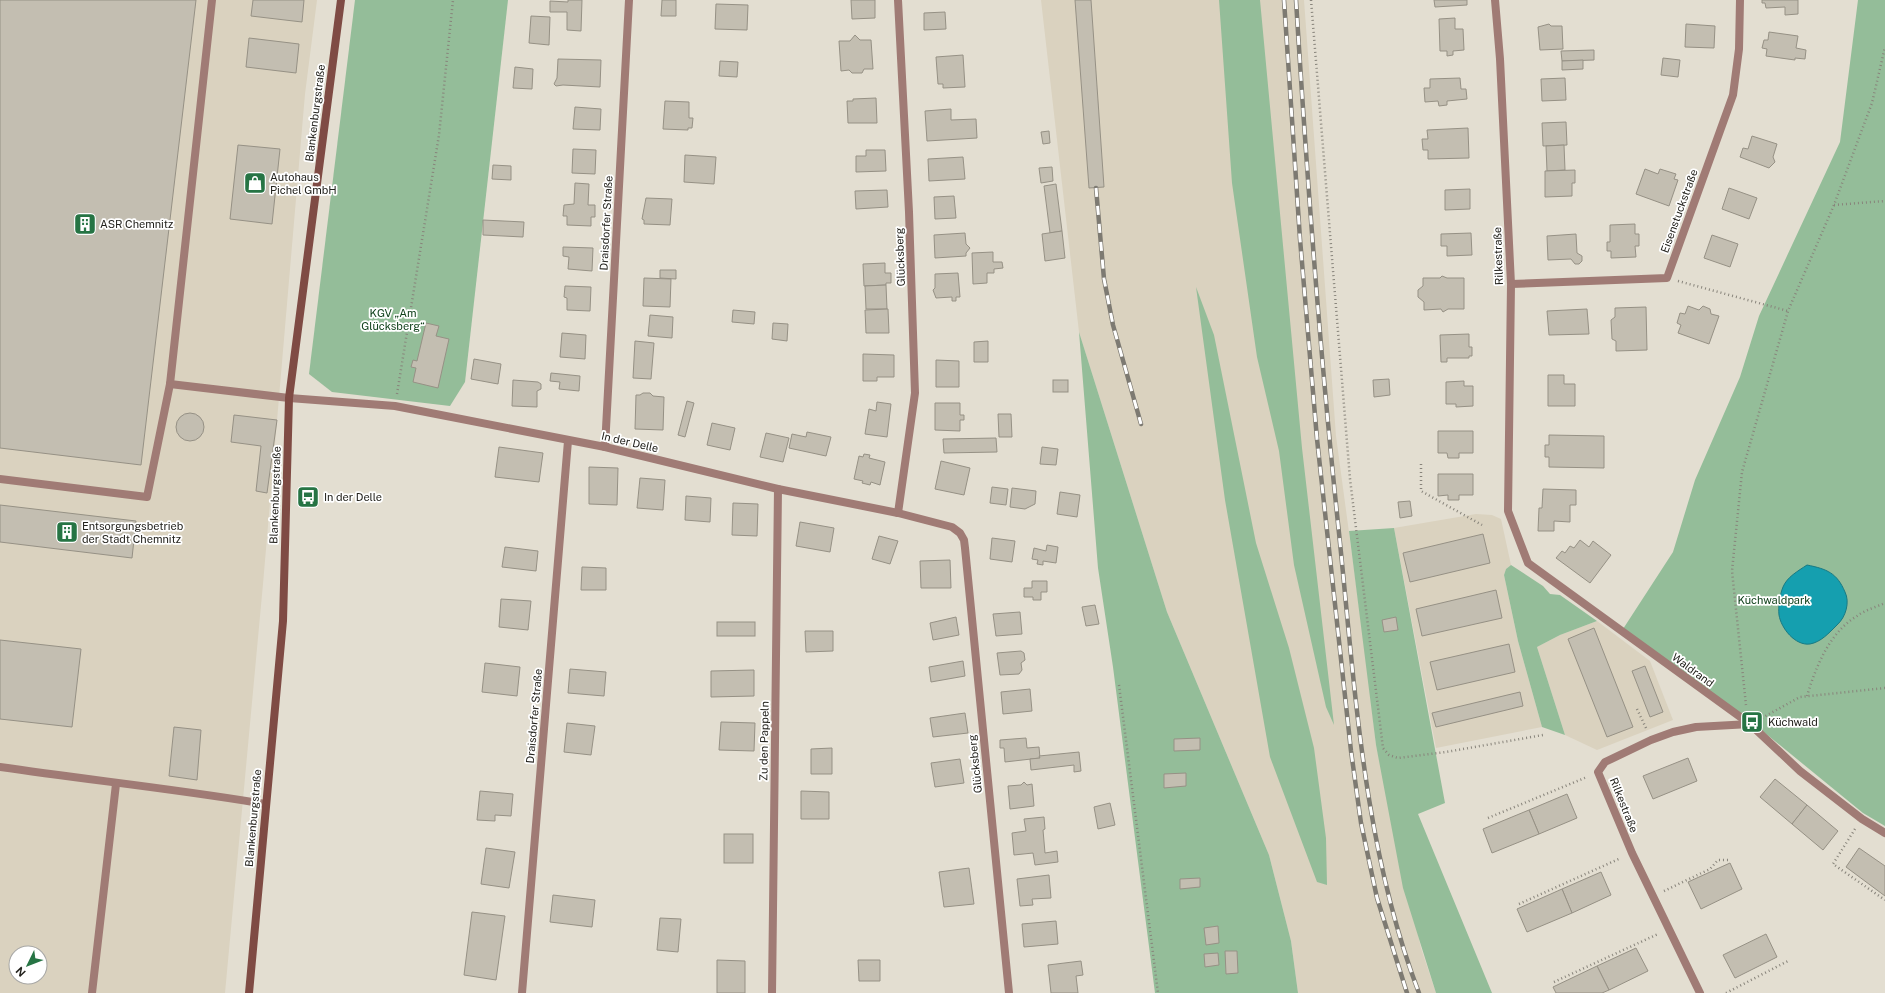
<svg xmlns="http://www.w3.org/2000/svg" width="1885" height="993" font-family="'Public Sans',sans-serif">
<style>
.built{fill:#dad2bf;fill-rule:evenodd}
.green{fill:#94bd99}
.water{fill:#159faf;stroke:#197a83}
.building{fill:#c3beb1;stroke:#969185}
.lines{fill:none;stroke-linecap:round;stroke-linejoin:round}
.path{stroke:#88847b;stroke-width:2.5;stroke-dasharray:1 3;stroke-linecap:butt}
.lane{stroke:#a07b75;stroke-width:8}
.street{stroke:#a07b75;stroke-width:8}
.secondary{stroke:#7f4b44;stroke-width:8}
.rail-casing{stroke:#7d7a72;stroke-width:4.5}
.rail{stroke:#fff;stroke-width:3;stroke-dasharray:9;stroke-linecap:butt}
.labels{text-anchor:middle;stroke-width:3.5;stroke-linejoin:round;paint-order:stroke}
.street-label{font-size:11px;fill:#23221d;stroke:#fff}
.poi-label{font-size:11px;fill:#23221d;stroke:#fff;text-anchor:start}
.park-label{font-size:11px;fill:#10411b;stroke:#fff}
</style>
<rect width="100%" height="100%" fill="#e3ded1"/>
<g class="built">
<path d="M0 0H317L305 94 263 584 225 993H0ZM16 953H40V977H16Z"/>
<polygon points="1041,0 1304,0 1336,436 1367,666 1376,745 1421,948 1436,993 1298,993 1291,941 1269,855 1167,612 1079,332"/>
<polygon points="1476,514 1492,515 1501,519 1511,565 1506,569 1504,575 1518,641 1542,727 1436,748 1394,528"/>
<polygon points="1597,621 1650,661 1673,720 1597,750 1565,735 1537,647 1560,635"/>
</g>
<g class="green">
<polygon points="355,0 508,0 465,382 450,406 332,392 309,374"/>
<polygon points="1219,0 1260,0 1302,448 1334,725 1326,707 1294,565 1279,451 1257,357 1232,183"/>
<polygon points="1858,0 1885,0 1885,826 1863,813 1743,715 1623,629 1673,552 1695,480 1740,377 1759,316 1840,142"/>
<polygon points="1196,287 1214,335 1256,543 1289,648 1314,748 1326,838 1327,885 1317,882 1270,757 1225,500"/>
<polygon points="1079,332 1167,612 1269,855 1291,941 1298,993 1155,993 1113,667 1098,568"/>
<polygon points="1394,528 1445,803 1418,814 1492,993 1436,993 1403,888 1376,745 1349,531"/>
<polygon points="1511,565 1543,586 1550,594 1560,595 1597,621 1560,635 1537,647 1565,735 1542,727 1518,641 1504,575 1506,569"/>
</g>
<path class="water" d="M1807 565C1827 569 1837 573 1845 592 1850 602 1846 617 1837 625 1829 633 1821 642 1810 644 1795 646 1781 628 1779 615 1778 607 1780 594 1783 587 1787 577 1798 571 1807 565Z"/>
<g class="building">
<polygon points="0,0 196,0 141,465 0,448"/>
<polygon points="253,0 304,0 302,22 251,16"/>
<polygon points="568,0 582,0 581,31 567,30 567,12 550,12 550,1 568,2"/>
<polygon points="662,0 676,0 676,16 661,16"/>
<polygon points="851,0 875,0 875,18 852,19"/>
<polygon points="1075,0 1091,0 1104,187 1089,188"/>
<polygon points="1434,0 1467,0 1467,5 1435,7"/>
<polygon points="1762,0 1798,0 1798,14 1785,15 1785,7 1766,8 1765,3 1762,3"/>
<polygon points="716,4 748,5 747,30 715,29"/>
<polygon points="945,12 946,29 924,30 924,13"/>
<polygon points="531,16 550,17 549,45 529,43"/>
<polygon points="1455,18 1455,29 1463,29 1464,50 1453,51 1453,55 1447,56 1447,51 1440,51 1439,19"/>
<polygon points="1549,24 1551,26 1562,26 1563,49 1540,50 1538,27"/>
<polygon points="1686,24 1715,26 1714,48 1685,47"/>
<polygon points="1769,32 1798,36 1796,48 1806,50 1805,59 1795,58 1795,60 1766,56 1767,49 1762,48 1764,40 1768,40"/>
<polygon points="855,35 860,40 871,40 873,69 864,69 862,73 852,73 849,70 841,71 839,41 850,41"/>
<polygon points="249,38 299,44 296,73 246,67"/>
<polygon points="1594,50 1594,60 1562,61 1561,51"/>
<polygon points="963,55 965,87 943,88 943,84 938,84 936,57"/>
<polygon points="1663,58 1680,60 1678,77 1661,75"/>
<polygon points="558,59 601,60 600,87 563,85 556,86 554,84 557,78"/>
<polygon points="1583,60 1583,69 1562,70 1562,61"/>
<polygon points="720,61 738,62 737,77 719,76"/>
<polygon points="515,67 533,69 532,89 513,88"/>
<polygon points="1460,78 1461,89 1466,89 1467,99 1447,101 1447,105 1439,106 1438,101 1425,102 1424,88 1430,88 1430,79"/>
<polygon points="1565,78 1566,100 1542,101 1541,79"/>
<polygon points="876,98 877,123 848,123 847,101 853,101 853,99"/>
<polygon points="665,101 689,102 689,118 693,118 692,128 688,128 688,130 663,129"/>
<polygon points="575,107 601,109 600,130 573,129"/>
<polygon points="951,109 951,120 976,119 977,138 927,141 925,111"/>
<polygon points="1566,122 1567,145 1543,146 1542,123"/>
<polygon points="1468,128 1469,158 1428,159 1428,150 1423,150 1422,139 1428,139 1427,130"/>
<polygon points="1049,131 1050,143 1043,144 1041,132"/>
<polygon points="1752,136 1777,144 1773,157 1775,162 1769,168 1740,157 1743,148 1748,149"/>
<polygon points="238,145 280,149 272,224 230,219"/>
<polygon points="1564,145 1565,170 1547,171 1546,146"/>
<polygon points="573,149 596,150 595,174 572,173"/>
<polygon points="866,150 885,150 886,171 856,172 856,156 866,156"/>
<polygon points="685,155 716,157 714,184 684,182"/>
<polygon points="963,157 965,179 929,181 928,159"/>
<polygon points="493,165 511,166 511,180 492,179"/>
<polygon points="1052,167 1053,181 1041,183 1039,168"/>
<polygon points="1645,169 1658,174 1660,169 1676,174 1674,179 1678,180 1669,206 1636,194"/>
<polygon points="1575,170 1575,183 1572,183 1572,196 1545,197 1545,171"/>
<polygon points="575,183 589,184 588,205 595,205 595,217 591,217 591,226 567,225 567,216 563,216 564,205 574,204"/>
<polygon points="1056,184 1062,231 1050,233 1044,186"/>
<polygon points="1729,188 1757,198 1749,219 1722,209"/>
<polygon points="1470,189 1470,209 1445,210 1445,190"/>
<polygon points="887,190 888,207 856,209 855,191"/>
<polygon points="954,196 956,218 935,219 934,197"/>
<polygon points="646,198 672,199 670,225 644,224 644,220 642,219"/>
<polygon points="483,220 524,222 523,237 483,235"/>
<polygon points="1635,224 1635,234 1639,234 1639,246 1635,246 1636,257 1611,258 1611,251 1607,251 1607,242 1610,242 1610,225"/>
<polygon points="1062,231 1065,258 1045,261 1042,234"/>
<polygon points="965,233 966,244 970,248 966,253 966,256 935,258 934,235"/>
<polygon points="1471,233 1472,255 1447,256 1447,246 1441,246 1441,234"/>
<polygon points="1576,234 1577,253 1582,256 1582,261 1579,264 1575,264 1571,259 1548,260 1547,236"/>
<polygon points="1712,235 1738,244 1730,267 1704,258"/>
<polygon points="563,247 593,248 592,271 568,269 569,257 563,256"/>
<polygon points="993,252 993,262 1002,262 1003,268 994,269 994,273 987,273 987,283 973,284 972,253"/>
<polygon points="885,263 885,273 891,273 891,283 886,283 886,285 864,286 863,264"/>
<polygon points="660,270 676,270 676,279 660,278"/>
<polygon points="958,273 960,297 956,297 956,301 952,301 952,297 936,298 933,290 935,288 935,274"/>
<polygon points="1442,276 1447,278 1464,278 1464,309 1448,309 1443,312 1441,309 1424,310 1424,302 1418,297 1418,290 1423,286 1423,278 1440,278"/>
<polygon points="644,278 671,279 670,307 643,306"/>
<polygon points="886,285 887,309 866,309 865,286"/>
<polygon points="565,286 591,287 590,311 567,310 567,298 564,297"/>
<polygon points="1688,306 1699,310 1703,306 1710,309 1711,314 1719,316 1709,344 1678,333 1681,325 1677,323 1680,313 1685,314"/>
<polygon points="1646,307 1647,350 1616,351 1616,341 1612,339 1611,320 1615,317 1615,308"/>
<polygon points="888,309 889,333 866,333 865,310"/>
<polygon points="1587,309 1589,334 1549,335 1547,311"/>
<polygon points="733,310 755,312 754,324 732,322"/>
<polygon points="650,315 673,317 672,338 648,336"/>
<polygon points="426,323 439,326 436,336 449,339 438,388 413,382 416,368 411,367 413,360 417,361"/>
<polygon points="773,323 788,324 787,341 772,339"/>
<polygon points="562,333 586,335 585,359 560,357"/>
<polygon points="1469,334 1469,347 1472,347 1472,356 1469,356 1469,358 1447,358 1447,362 1441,362 1440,335"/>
<polygon points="635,341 654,343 651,379 633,378"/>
<polygon points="988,341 988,362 974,362 974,342"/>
<polygon points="863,354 894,355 894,377 877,377 877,381 863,381"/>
<polygon points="474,359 501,364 498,384 471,379"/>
<polygon points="936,360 959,361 959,387 936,387"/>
<polygon points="551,373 580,376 579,391 559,389 560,382 550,381"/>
<polygon points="1548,375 1564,375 1564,384 1575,384 1575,406 1548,406"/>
<polygon points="1389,379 1390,395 1374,397 1373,380"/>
<polygon points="513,380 538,382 541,384 541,389 537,391 537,407 512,406"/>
<rect x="1053" y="380" width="15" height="12"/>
<polygon points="1464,381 1464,386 1473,386 1473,406 1456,407 1456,404 1446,404 1446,382"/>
<polygon points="643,393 650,393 653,396 664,397 663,430 635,429 636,395 640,395"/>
<polygon points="687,401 694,403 685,437 678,435"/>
<polygon points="877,402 891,404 887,437 865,434 869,409 876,411"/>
<polygon points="935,403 960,403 960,415 964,415 964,420 960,420 960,431 935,430"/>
<circle cx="190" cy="427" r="14"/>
<polygon points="998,414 1011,414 1012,437 999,437"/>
<polygon points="234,415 277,420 267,493 256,491 261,446 231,442"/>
<polygon points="712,423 735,428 730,450 707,445"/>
<polygon points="1438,431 1473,431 1473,453 1459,453 1459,458 1448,458 1447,453 1438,453"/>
<polygon points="807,432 831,437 826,456 789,448 792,434 806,437"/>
<polygon points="766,433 789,438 783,462 760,457"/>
<polygon points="1549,435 1604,436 1604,468 1549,467 1549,457 1545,457 1545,445 1549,445"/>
<polygon points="996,438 997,452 944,453 943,439"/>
<polygon points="499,447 543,453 539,482 495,477"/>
<polygon points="1042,447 1058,449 1056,465 1040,464"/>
<polygon points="864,454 870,455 869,458 885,462 880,485 871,482 870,485 862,483 863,481 854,479 859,456 863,457"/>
<polygon points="941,461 970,468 964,495 935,489"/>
<polygon points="589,467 618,468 617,505 589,504"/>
<polygon points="1438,474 1473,474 1473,495 1459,495 1459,500 1448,500 1448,495 1438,496"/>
<polygon points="640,478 665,480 663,510 637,508"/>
<polygon points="992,487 1008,489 1006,505 990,503"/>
<polygon points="1012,488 1036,491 1035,504 1025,509 1010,507"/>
<polygon points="1543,489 1576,490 1576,505 1570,505 1570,522 1554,521 1554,531 1538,531 1539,508 1542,508"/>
<polygon points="1060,492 1080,495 1077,517 1057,514"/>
<polygon points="686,496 711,498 710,522 685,520"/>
<polygon points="1410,501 1412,516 1400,518 1398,502"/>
<polygon points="733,503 758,504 757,536 732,535"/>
<polygon points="0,505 136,521 132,558 0,542"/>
<polygon points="800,522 834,528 830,552 796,546"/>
<polygon points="1483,534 1490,563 1410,582 1403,553"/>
<polygon points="879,536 898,541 890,564 872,559"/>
<polygon points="992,538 1015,541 1012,562 990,559"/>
<polygon points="1580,540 1589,547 1593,541 1611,555 1590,583 1556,558 1562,551 1565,553 1570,546 1574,548"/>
<polygon points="1047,545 1058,547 1056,563 1043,561 1043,565 1037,564 1038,560 1032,559 1034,548 1046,551"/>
<polygon points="505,547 538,551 536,571 502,567"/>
<polygon points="950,560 951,588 921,588 920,561"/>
<polygon points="582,567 606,568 606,590 581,590"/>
<polygon points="1032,581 1047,581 1047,592 1041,592 1041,600 1033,600 1033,597 1024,597 1024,588 1032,588"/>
<polygon points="1496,590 1502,618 1422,636 1416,609"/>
<polygon points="501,599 531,601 528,630 499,627"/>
<polygon points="1095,605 1099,624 1086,626 1082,607"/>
<polygon points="1020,612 1022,634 996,636 993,614"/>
<polygon points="956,617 959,635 933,640 930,623"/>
<polygon points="1396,617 1398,630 1384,632 1382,620"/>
<rect x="717" y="622" width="38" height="14"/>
<polygon points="1594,628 1633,727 1607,737 1568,639"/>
<polygon points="805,631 833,631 833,651 806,652"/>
<polygon points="0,640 81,649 72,727 0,719"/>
<polygon points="1509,644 1515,672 1437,690 1430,662"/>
<polygon points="1021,651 1024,653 1025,660 1021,663 1022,670 1019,674 1000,675 997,653"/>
<polygon points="963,661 965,676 931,682 929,667"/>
<polygon points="485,663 520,667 517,696 482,692"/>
<polygon points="1645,666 1663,712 1650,717 1632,671"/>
<polygon points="570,669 606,672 604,696 568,693"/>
<polygon points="754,670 754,696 711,697 711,671"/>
<polygon points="1030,689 1032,711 1003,714 1001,692"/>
<polygon points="1520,692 1523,706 1436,727 1432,713"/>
<polygon points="965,713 968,733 933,737 930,718"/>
<polygon points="721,722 755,723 754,751 719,750"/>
<polygon points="567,723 595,726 591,755 564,752"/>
<polygon points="174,727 201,730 197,780 169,776"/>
<polygon points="1026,738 1027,748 1039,747 1040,758 1005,762 1004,748 1000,748 1000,740"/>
<polygon points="1200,738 1200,750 1174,751 1174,739"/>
<polygon points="832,748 832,774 811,774 811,749"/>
<polygon points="1079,752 1081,771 1074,772 1074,765 1031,770 1030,759 1040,758 1039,756"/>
<polygon points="1688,758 1697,781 1653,799 1643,776"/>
<polygon points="960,759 964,783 935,787 931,763"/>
<polygon points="1186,773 1186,786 1164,788 1164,774"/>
<polygon points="1775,779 1807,805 1792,824 1760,797"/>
<polygon points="1024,782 1027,785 1032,784 1034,806 1010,809 1008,786 1021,785"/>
<polygon points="480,791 513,794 511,816 495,815 495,821 477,820"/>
<polygon points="801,791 829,792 829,819 801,819"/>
<polygon points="1567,794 1577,818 1539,834 1529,810"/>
<polygon points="1110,803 1115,825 1098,829 1094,807"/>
<polygon points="1807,805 1838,831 1823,850 1792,824"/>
<polygon points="1529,810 1539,834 1492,853 1483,829"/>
<polygon points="1044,817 1045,829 1043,830 1045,853 1057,851 1058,862 1035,865 1033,853 1014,855 1012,833 1026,831 1024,819"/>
<rect x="724" y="834" width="29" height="29"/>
<polygon points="486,848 515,852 509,888 481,884"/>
<polygon points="1859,848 1885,866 1885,896 1846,867"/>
<polygon points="1730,863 1742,889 1701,909 1688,882"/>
<polygon points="969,868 974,904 944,907 939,872"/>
<polygon points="1601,872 1611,895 1572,913 1562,889"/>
<polygon points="1049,875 1051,898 1032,899 1033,905 1020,906 1017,879"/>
<polygon points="1200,878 1200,887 1180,889 1180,879"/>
<polygon points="1562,889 1572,913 1527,932 1517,909"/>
<polygon points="553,895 595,900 592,927 550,922"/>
<polygon points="472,912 505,916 496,980 464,975"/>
<polygon points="660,918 681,919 678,952 657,950"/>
<polygon points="1056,921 1058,944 1024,947 1022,924"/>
<polygon points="1218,926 1219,943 1206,945 1204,928"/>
<polygon points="1766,934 1777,957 1735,978 1723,955"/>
<polygon points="1636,948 1648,971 1609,990 1597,966"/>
<polygon points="1225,951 1237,951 1238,973 1226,974"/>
<polygon points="1218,953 1219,965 1205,967 1204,954"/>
<polygon points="717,960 745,961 745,993 717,993"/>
<polygon points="858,960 880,960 880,981 859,981"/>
<polygon points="1081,961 1083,975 1076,976 1078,993 1051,993 1048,965"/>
<polygon points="1597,966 1609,990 1602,993 1556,993 1553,987"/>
</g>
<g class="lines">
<g class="path">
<polyline points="1311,0 1350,479 1383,748 1389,755 1398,758 1446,752 1543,735"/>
<polyline points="1834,205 1885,201"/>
<polyline points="1678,281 1788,311"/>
<polyline points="397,394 439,135 453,0"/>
<polyline points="1421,464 1421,491 1482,525"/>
<polyline points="1119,685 1158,993"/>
<path d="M1807 696C1816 666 1830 632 1857 616 1865 610 1876 607 1885 603"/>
<polyline points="1746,705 1732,571 1742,472 1788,311 1834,205 1872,103 1885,47"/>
<polyline points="1637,709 1646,728"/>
<polyline points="1762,718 1800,697 1885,688"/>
<polyline points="1488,818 1587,777"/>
<polyline points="1855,829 1833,864 1885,900"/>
<polyline points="1664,891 1710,869 1718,860 1730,860"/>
<polyline points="1519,904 1621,858"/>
<polyline points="1554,982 1658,934"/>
<polyline points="1726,993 1788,961"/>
</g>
<g class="lane">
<polyline points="212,0 170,384 289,398"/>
<polyline points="0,479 147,497 170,384"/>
<path d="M0 767C88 780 177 789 265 804"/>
<polyline points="92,993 116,784"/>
</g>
<g class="street">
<polyline points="898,0 909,212 915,393 898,513"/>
<polyline points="1495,0 1500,59 1511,284 1508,511 1528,563 1750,724 1800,771 1862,819 1885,833"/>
<polyline points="1511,284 1667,278 1733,95 1739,49 1740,0"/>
<polyline points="289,398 395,406 605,447 778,489 898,513 952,527 960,533 964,540 965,548 1009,993"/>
<polyline points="605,447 629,0"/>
<polyline points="522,993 568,441"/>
<polyline points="772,993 778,489"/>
<polyline points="1700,993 1632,853 1598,772 1605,762 1651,740 1673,732 1696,727 1750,724"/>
</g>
<polyline class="secondary" points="249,993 283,621 289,398 341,0"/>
<g class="rail-casing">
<g id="rail">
<polyline points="1284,0 1300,239 1317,439 1351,751 1361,823 1377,898 1407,993"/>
<path d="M1296 0C1307 178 1320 355 1339 533 1355 687 1363 847 1419 993"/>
<polyline points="1096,188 1104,279 1113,325 1141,424"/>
</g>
</g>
<use href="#rail" class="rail"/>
</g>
<defs>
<g id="shop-square" transform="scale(1.15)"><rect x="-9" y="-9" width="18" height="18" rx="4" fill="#267444" stroke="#fff"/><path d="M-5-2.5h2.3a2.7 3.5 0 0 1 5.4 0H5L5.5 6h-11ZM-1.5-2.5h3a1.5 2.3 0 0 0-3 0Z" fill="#fff"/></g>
<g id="building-square" transform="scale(1.15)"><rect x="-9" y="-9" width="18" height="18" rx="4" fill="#267444" stroke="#fff"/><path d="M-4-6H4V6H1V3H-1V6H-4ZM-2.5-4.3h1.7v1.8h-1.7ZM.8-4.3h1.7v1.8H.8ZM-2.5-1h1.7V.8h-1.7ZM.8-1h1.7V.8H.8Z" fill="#fff"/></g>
<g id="bus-square" transform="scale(1.15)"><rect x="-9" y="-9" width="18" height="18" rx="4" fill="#267444" stroke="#fff"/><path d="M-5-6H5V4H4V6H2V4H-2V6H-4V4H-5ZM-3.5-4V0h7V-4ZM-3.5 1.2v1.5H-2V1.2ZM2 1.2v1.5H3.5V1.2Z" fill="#fff"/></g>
</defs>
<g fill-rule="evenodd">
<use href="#shop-square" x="255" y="183"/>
<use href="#building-square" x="85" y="224"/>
<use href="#bus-square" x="308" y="497"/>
<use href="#building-square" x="67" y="532"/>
<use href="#bus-square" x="1752" y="722"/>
</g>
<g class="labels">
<g class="street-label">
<text transform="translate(315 113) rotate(-83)" y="4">Blankenburgstraße</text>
<text transform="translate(1679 211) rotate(-70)" y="4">Eisenstuckstraße</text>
<text transform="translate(606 223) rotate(-87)" y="4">Draisdorfer Straße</text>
<text transform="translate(1498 256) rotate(-92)" y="4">Rilkestraße</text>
<text transform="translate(900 257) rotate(-92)" y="4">Glücksberg</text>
<text transform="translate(630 442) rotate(13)" y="4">In der Delle</text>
<text transform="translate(275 495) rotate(-88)" y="4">Blankenburgstraße</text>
<text transform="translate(1693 670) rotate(36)" y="4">Waldrand</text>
<text transform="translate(534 716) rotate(-85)" y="4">Draisdorfer Straße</text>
<text transform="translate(764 741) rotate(-89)" y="4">Zu den Pappeln</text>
<text transform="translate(975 764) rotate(-96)" y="4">Glücksberg</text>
<text transform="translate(1624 805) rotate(68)" y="4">Rilkestraße</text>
<text transform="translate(253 818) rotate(-85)" y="4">Blankenburgstraße</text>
</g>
<g class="poi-label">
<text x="270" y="181">Autohaus<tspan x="270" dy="13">Pichel GmbH</tspan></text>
<text x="100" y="228">ASR Chemnitz</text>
<text x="324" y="501">In der Delle</text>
<text x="82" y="530">Entsorgungsbetrieb<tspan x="82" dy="13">der Stadt Chemnitz</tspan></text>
<text x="1768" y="726">Küchwald</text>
</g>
<g class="park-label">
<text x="393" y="317">KGV „Am<tspan x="393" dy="13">Glücksberg“</tspan></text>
<text x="1774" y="604">Küchwaldpark</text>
</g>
</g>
<g transform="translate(28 965) rotate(227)"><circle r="19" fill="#ffffff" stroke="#a7a7a5"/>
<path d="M0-3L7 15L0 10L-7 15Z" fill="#267444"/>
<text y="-6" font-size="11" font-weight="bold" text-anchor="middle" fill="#23221d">N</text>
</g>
</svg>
